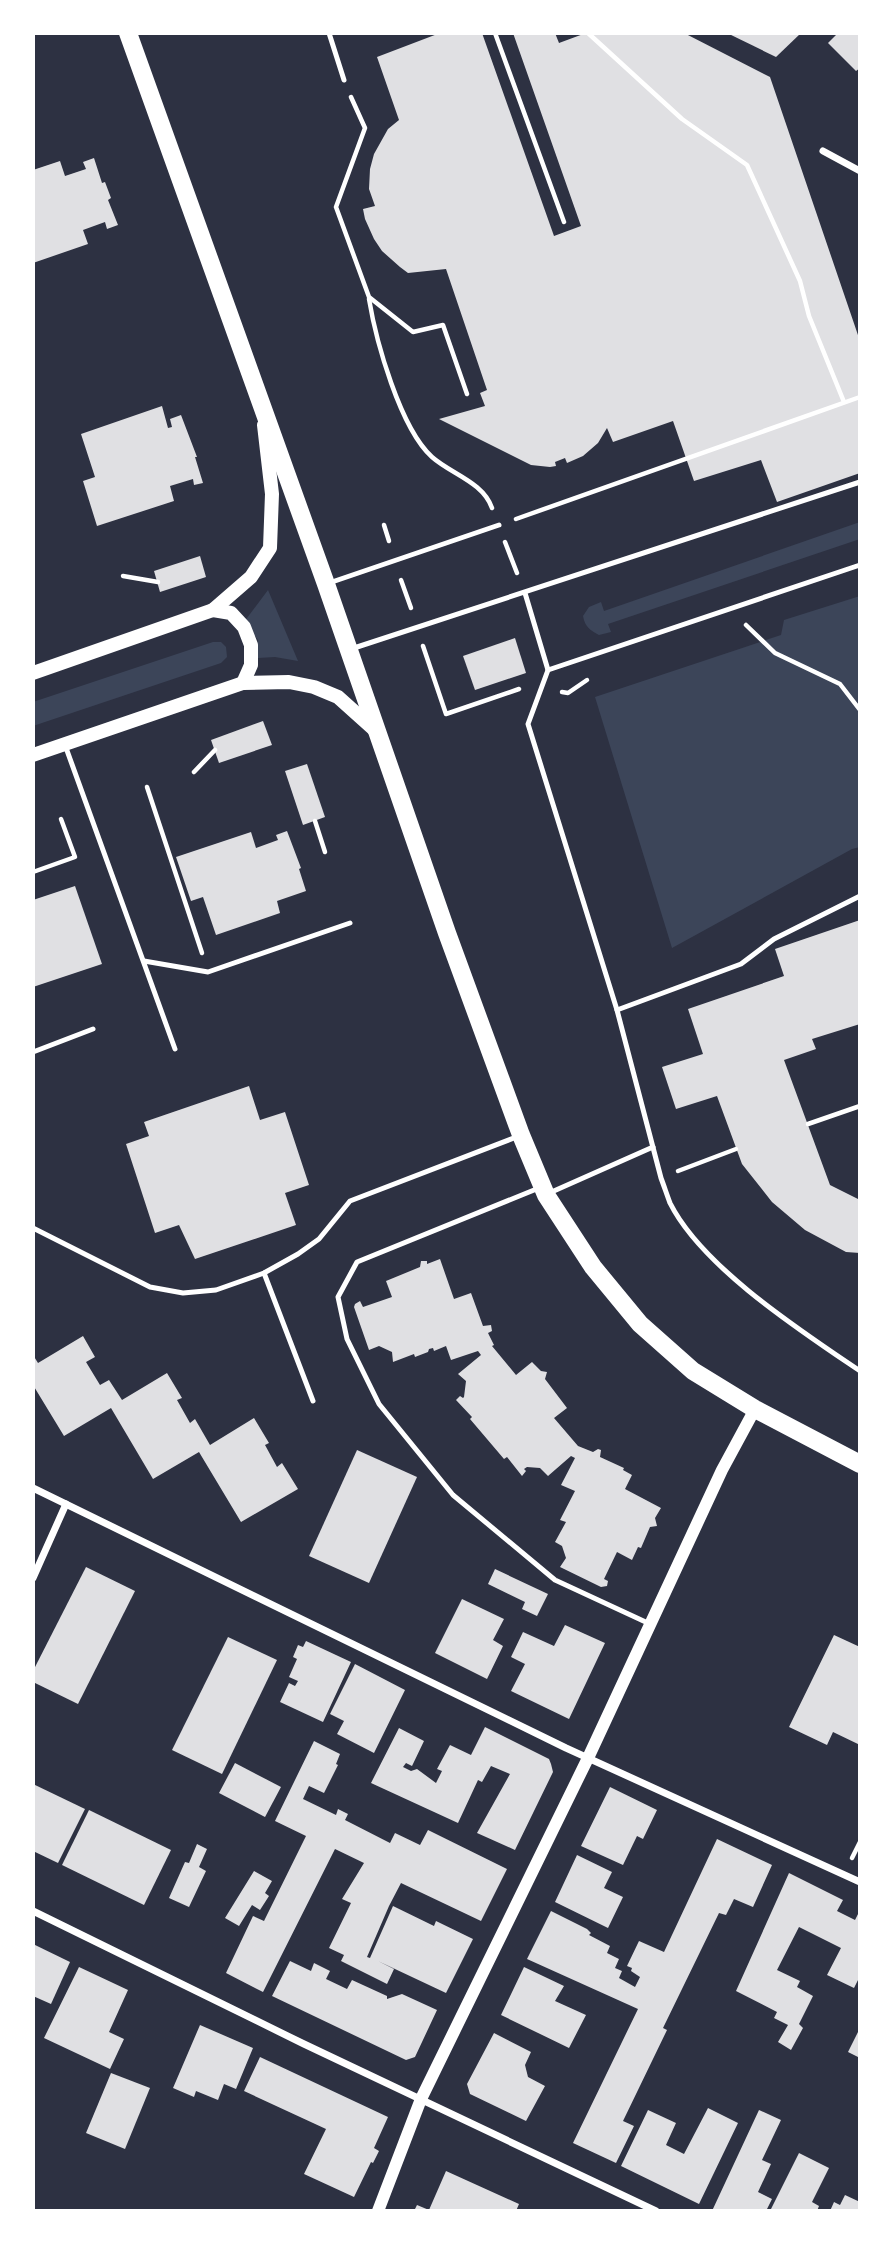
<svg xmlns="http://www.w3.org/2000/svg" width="893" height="2244" font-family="'Playfair Display',serif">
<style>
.green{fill:#3c4559}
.building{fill:#e0e0e3}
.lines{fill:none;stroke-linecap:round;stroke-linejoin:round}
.path{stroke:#fff;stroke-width:4.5}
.service{stroke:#fff;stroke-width:5}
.minor{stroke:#fff;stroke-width:7}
.tertiary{stroke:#fff;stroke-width:12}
.secondary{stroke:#fff;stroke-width:14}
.primary{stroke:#fff;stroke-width:18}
</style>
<rect width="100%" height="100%" fill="#2d3142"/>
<g class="green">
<path d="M860 522V539L608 624 611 632 599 635C590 630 585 627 583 616L589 607 601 602 604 611Z"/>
<polygon points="268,590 298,661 275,657 258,658 258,640 244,622"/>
<polygon points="860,596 860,847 852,849 672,948 595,697 781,635 784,620"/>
<polygon points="213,642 221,642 226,647 227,657 221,663 33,726 33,702"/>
</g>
<g class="building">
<polygon points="440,33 482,33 554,236 581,226 513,33 555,33 559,43 586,33 684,33 770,77 860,341 860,473 777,502 761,460 694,481 673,421 613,442 607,428 598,443 583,456 567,463 565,458 555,462 556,466 550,467 531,465 439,419 485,406 480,393 487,390 446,269 408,273 400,267 382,251 374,239 365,219 363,209 375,206 369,189 370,169 374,154 388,129 399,120 377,57"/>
<polygon points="727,33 801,33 776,57"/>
<polygon points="838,33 860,33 860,68 856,71 828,43"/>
<polygon points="94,158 102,183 105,182 111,198 108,200 118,225 107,229 105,222 83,230 88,244 33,263 33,170 60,161 65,176 86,169 83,162"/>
<polygon points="162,406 168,428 172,427 170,419 181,415 197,457 195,457 203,483 194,485 193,479 170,486 174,501 97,526 83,481 95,477 81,434"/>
<polygon points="200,556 206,577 160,592 154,571"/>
<polygon points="515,638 526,673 475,690 463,656"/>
<polygon points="263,721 272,745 219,763 211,740"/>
<polygon points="307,764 325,817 303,825 285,771"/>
<polygon points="287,831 301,868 299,869 306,891 277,901 280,913 216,935 203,897 191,901 176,857 251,832 256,848 278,840 276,835"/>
<polygon points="75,886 102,964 33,987 33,900"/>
<polygon points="860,920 860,1024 812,1039 816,1049 784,1060 830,1185 860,1200 860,1253 846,1252 805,1230 772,1202 742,1164 717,1096 676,1109 662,1067 703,1054 688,1009 784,976 775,949"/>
<polygon points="249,1086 260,1120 285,1112 309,1185 285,1193 296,1225 195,1259 179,1225 155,1233 126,1144 149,1136 144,1122"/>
<polygon points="440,1259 454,1299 471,1293 483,1326 491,1325 492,1331 488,1333 494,1345 492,1346 516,1375 532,1362 541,1371 547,1372 545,1379 567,1408 554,1418 578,1446 593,1452 598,1449 601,1450 600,1457 624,1468 623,1470 632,1475 625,1489 661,1508 655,1518 657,1526 650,1527 641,1548 638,1547 632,1560 617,1552 604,1579 608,1581 607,1586 601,1587 560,1567 566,1558 562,1546 555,1542 566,1522 560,1520 575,1491 561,1485 575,1458 571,1456 548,1476 540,1468 527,1467 524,1469 526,1471 522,1476 507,1457 504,1459 470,1419 472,1417 456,1400 460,1396 463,1398 464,1397 466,1381 458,1374 481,1355 478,1351 451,1360 446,1346 434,1351 433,1348 429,1349 428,1352 415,1357 414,1354 393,1362 392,1352 379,1346 369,1350 354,1307 355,1304 360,1301 363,1307 392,1297 386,1281 420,1267 421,1261 427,1261 427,1264"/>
<polygon points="83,1336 95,1357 86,1362 100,1385 109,1380 122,1400 167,1373 182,1398 177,1400 190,1423 195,1419 210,1445 254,1418 269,1443 265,1445 277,1467 282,1463 298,1489 241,1522 199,1452 153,1479 111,1408 64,1436 33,1385 33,1355 38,1363"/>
<polygon points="357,1450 417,1477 369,1583 309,1556"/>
<polygon points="86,1567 135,1591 78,1704 33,1682 33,1671"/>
<polygon points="495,1569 548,1594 537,1616 522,1609 525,1602 488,1584"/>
<polygon points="462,1599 504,1619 493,1640 503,1646 487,1679 435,1653"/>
<polygon points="565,1625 605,1643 569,1719 511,1691 525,1664 511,1657 523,1632 554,1646"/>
<polygon points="834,1635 860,1647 860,1745 833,1732 827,1745 789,1727"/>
<polygon points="228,1637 277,1660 222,1774 172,1750"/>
<polygon points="306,1641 351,1662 323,1722 280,1702 289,1683 295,1686 298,1681 289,1677 297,1659 293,1657 298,1645 303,1647"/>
<polygon points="355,1664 405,1690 374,1753 337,1734 344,1721 330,1714"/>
<polygon points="485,1727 549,1759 551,1764 553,1772 515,1850 477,1833 510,1774 491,1766 482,1782 478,1780 458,1823 371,1783 399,1728 424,1741 412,1766 406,1763 403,1767 411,1771 417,1769 436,1783 442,1771 437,1769 450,1745 471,1755"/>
<polygon points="314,1741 340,1754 336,1764 338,1765 324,1793 309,1786 303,1799 336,1815 338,1809 348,1814 345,1820 390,1843 395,1833 420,1845 428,1830 507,1869 481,1921 401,1883 389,1906 367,1957 370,1958 393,1906 434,1926 436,1921 473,1939 446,1993 378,1961 394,1969 387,1984 341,1961 344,1955 329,1948 351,1903 342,1899 364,1863 335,1849 263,1992 226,1973 253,1916 264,1921 306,1836 275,1821"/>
<polygon points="235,1763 281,1787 265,1817 219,1793"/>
<polygon points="33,1784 85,1809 58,1863 33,1851"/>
<polygon points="610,1787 657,1810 643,1839 637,1836 623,1865 581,1846"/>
<polygon points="89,1810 171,1850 144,1905 62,1865"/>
<polygon points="717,1839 772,1865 753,1907 734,1899 726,1915 719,1913 663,2028 667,2030 623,2121 634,2126 616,2163 573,2143 638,2009 527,1959 551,1911 587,1929 591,1933 589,1935 610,1946 607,1953 619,1959 615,1968 622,1971 619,1978 635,1987 640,1977 631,1971 632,1968 627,1966 639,1941 664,1952"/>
<polygon points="197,1844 207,1849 199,1867 206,1871 189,1907 169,1898 185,1862 189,1863"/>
<polygon points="577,1855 612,1872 604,1888 623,1897 608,1928 555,1902"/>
<polygon points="254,1871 272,1881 265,1893 269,1896 260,1910 252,1905 239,1926 225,1918"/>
<polygon points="789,1873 843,1900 837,1911 855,1920 860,1910 860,1976 854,1988 827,1975 841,1948 799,1927 777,1970 800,1981 797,1987 813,1996 799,2024 803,2028 791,2050 778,2042 788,2025 774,2018 777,2012 736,1991"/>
<polygon points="33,1944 70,1962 51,2004 33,1996"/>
<polygon points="290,1961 311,1971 314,1963 330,1971 326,1979 347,1989 352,1980 387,1996 387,1999 402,1994 437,2010 415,2057 406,2060 272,1996"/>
<polygon points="79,1967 128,1990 109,2032 124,2039 110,2069 44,2038"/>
<polygon points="524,1967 564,1986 555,2001 586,2015 569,2048 501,2015"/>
<polygon points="200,2025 253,2048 236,2089 224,2084 218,2100 196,2091 194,2097 173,2088"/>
<polygon points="860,2028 860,2058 848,2052"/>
<polygon points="494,2033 531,2052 525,2065 528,2077 545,2086 526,2121 470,2094 467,2084"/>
<polygon points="260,2057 388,2117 374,2148 379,2151 373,2163 371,2162 354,2197 304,2174 326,2129 244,2091"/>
<polygon points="111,2073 150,2088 125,2149 86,2133"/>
<polygon points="708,2108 738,2123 699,2204 621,2166 648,2110 676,2123 666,2145 684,2154"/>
<polygon points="759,2110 781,2120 762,2160 771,2164 758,2192 772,2199 766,2211 712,2211"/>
<polygon points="799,2153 829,2168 812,2202 819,2206 817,2211 770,2211"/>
<polygon points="446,2171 519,2204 516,2211 414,2211 417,2205 429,2210"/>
<polygon points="845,2195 860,2202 860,2211 830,2211 834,2202 840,2205"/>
</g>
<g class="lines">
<g class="path">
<polyline points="495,33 564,222"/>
<polyline points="588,33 682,119 747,165 800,281 809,316 844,402"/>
<polyline points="351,97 365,128 336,207 369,297 413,332 443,325 467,394"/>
<path d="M369 299C376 341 400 428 432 457 451 474 483 482 492 508"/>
<polyline points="516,519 860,397"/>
<polyline points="384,525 389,541"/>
<polyline points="505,542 517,573"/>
<polyline points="123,576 158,582"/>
<polyline points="401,580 411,608"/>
<polyline points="746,625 775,653 840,684 860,710"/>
<polyline points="423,646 446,714 519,689"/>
<polyline points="562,692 568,693 587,680"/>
<polyline points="194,772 215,750"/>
<polyline points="147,787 202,953"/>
<polyline points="315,821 325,852"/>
<polyline points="33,872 75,857 61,819"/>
<polyline points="808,1124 860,1106"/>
<polyline points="678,1171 736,1149"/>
<polyline points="852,1858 860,1842"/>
</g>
<g class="service">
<polyline points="329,33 344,80"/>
<polyline points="329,583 499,525"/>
<path d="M525 593 548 670 528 724 617 1010 661 1178C664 1186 667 1195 670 1203 702 1267 801 1331 860 1371"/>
<polyline points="351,649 860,482"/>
<polyline points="548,670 860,565"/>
<polyline points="65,745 175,1049"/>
<polyline points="144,961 208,972 350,923"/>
<polyline points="617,1010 741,964 774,939 860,896"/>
<polyline points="33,1052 93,1029"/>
<polyline points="539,1188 357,1262 338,1297 347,1339 379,1404 453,1495 555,1580 650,1624"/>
<polyline points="547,1194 653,1147"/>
<polyline points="33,1228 150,1287 183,1293 216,1290 264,1273 298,1254 319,1239 350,1201 519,1136"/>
<polyline points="264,1273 313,1401"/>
</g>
<g class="minor">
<polyline points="823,151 860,171"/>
<polyline points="33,1488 566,1748 860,1882"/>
<polyline points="33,1578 66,1504"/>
<polyline points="33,1911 304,2044 656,2211"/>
</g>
<polyline class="tertiary" points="378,2211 421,2099 588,1758 722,1470 755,1409"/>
<g class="secondary">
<polyline points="213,610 231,613 244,627 251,645 251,665 243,683"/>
<polyline points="33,673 213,610 251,577 270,548 272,494 264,425"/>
<polyline points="33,755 243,683 289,682 314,687 338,697 377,732"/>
</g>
<polyline class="primary" points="128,33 326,584 447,933 521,1135 546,1195 593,1267 640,1324 693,1371 755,1409 860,1464"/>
</g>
<rect width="893" height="2244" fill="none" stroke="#ffffff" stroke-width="70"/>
</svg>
